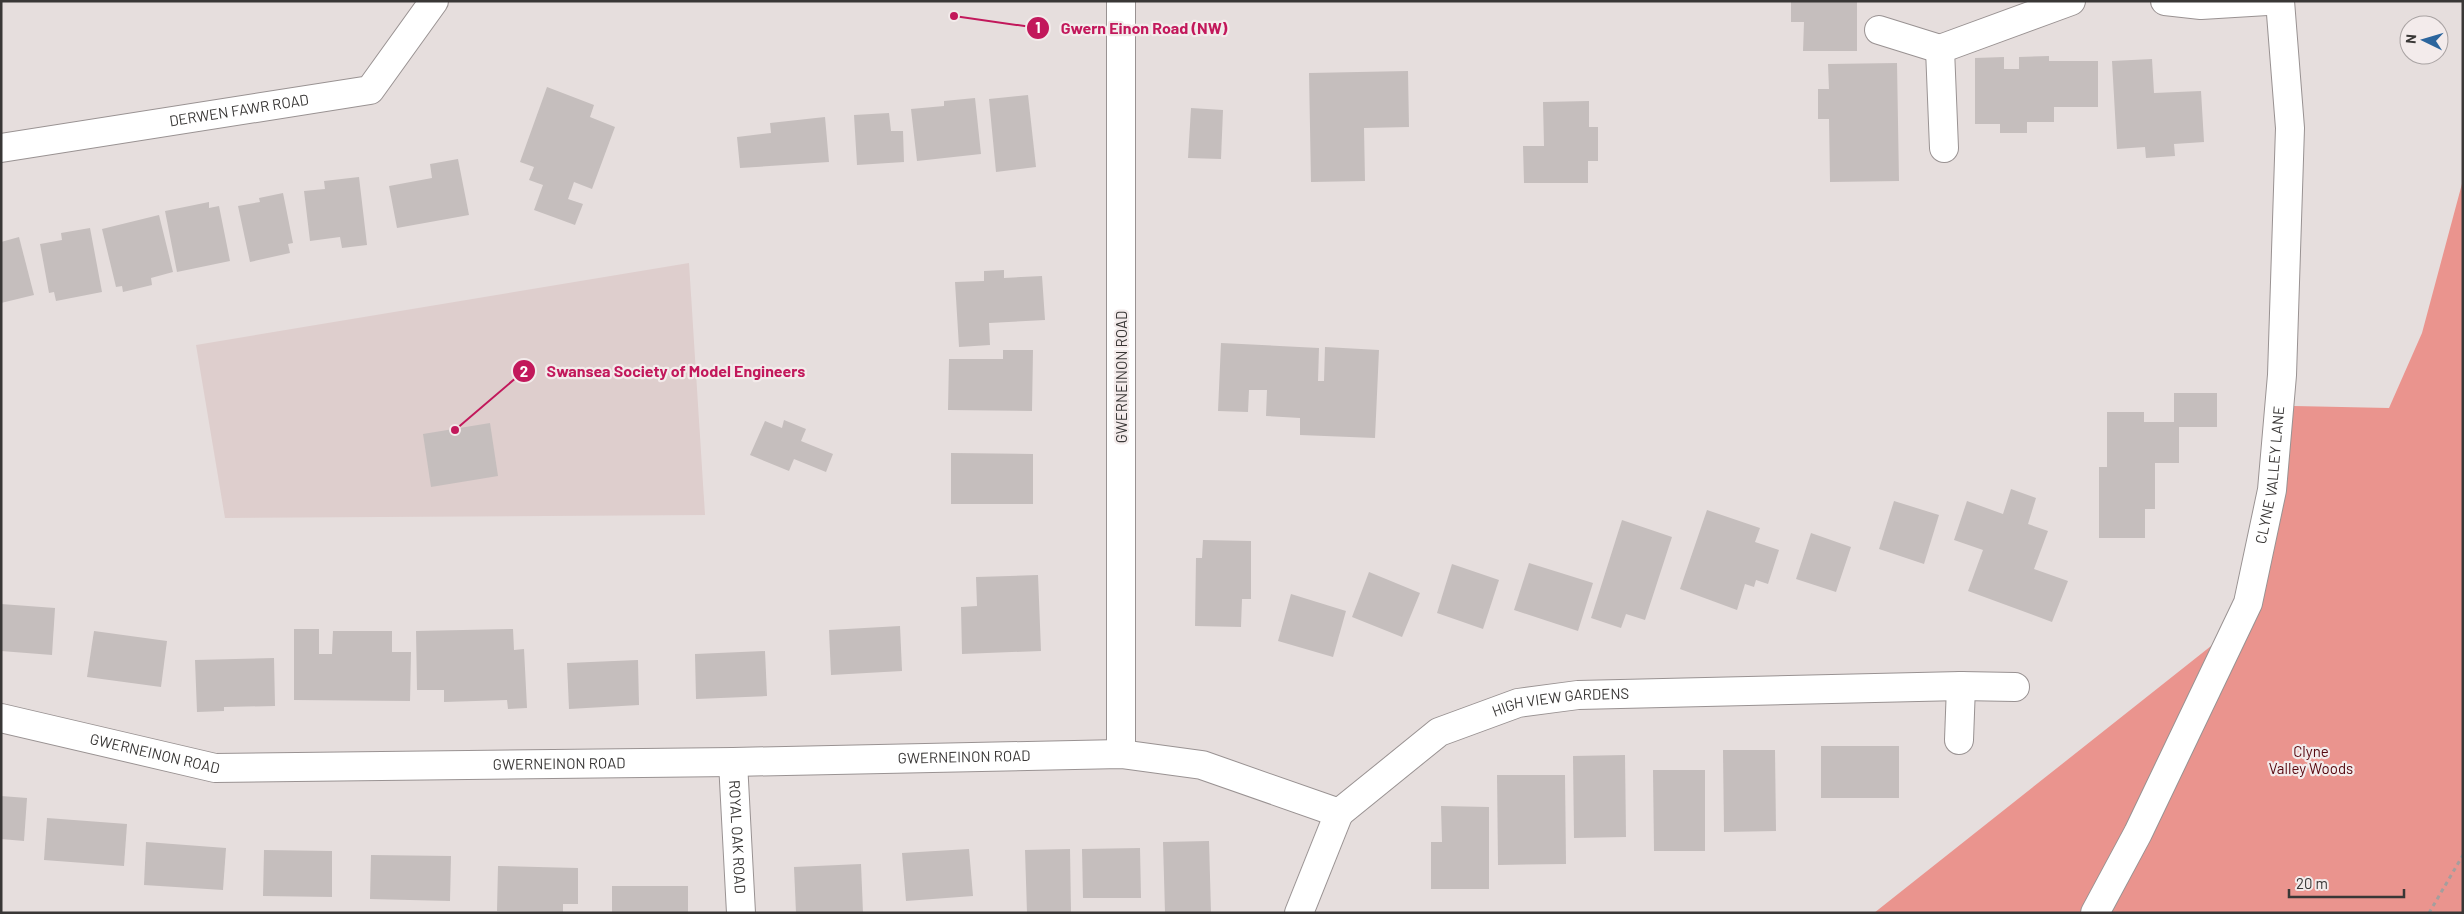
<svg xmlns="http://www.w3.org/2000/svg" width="2464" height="914" font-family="Barlow,sans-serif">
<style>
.built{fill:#dececd}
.forest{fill:#ea948e}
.building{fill:#c5bebd}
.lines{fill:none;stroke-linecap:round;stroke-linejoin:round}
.street-casing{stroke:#999292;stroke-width:30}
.path{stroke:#a49e9d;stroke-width:3;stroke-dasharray:4 4;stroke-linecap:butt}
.street{stroke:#fff;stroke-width:28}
.labels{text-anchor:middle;stroke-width:4.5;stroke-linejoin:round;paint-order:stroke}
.street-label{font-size:15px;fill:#393736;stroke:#f3ebeb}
.park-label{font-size:15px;fill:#56070e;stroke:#f3ebeb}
.leader{fill:none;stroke:#c2185b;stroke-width:2}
.callout-dot{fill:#c2185b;stroke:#f3ebeb;stroke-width:2}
.mark-label{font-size:15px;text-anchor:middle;font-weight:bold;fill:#fff}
.callout-label{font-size:16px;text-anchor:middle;font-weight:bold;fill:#c2185b;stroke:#f3ebeb;stroke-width:4.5;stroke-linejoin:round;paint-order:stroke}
</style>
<rect width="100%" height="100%" fill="#e6dedd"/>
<polygon class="built" points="689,263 705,515 225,518 196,345"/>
<polygon class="forest" points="2463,180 2463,913 1874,913 2259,608 2294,406 2389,408 2422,333"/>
<g class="building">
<polygon points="1791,1 1857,1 1857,51 1803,51 1804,22 1791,22"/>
<polygon points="2049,56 2049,61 2098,61 2098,107 2054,107 2054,122 2027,122 2027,133 2000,133 2000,124 1975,124 1975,58 2004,57 2004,69 2019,69 2019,57"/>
<polygon points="2152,59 2154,93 2201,91 2204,142 2174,144 2175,156 2146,158 2145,147 2117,149 2112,61"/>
<polygon points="1897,63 1899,181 1830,182 1829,119 1818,119 1818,89 1829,89 1828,64"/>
<polygon points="1408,71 1409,127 1364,128 1365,181 1311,182 1309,73"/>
<polygon points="547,87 594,105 590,117 615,127 592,189 574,182 568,199 583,204 575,225 534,210 543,185 529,180 534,167 520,162"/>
<polygon points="1028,95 1036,167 996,172 989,99"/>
<polygon points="975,98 981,154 917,161 911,109 944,106 944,101"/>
<polygon points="1589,101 1589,127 1598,127 1598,161 1588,161 1588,183 1524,183 1523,146 1544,146 1543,102"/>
<polygon points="1191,108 1223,110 1221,159 1188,158"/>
<polygon points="889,113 891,131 903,131 904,162 857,165 854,115"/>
<polygon points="825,117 829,162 740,168 737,137 771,133 770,123"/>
<polygon points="458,159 469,215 397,228 389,186 432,178 430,164"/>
<polygon points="359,177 367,245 342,248 340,237 310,241 304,191 325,189 324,181"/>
<polygon points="283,193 293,243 288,244 290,253 250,262 238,206 260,202 259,198"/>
<polygon points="209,202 209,208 219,206 230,261 177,272 165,211"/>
<polygon points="159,215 173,272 151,278 152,285 123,292 122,286 116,287 102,229"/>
<polygon points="90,228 102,292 56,301 54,292 49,293 40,244 62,240 61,233"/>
<polygon points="19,237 34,295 1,303 1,242"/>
<polygon points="1004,270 1004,278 1042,276 1045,320 989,323 990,345 959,347 955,282 984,281 984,271"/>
<polygon points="1221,343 1319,348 1318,381 1324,381 1325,347 1379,350 1375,438 1300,435 1300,418 1266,416 1267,390 1249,390 1248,412 1218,411"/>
<polygon points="1003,350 1033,350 1032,411 948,410 949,359 1003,359"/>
<polygon points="2174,393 2217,393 2217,427 2179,427 2179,463 2155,463 2155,509 2145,509 2145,538 2099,538 2099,467 2107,467 2107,412 2144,412 2144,422 2174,422"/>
<polygon points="784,420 806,429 801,441 833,454 826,472 794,459 789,471 750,455 765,421 782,428"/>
<polygon points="490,423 498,476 431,487 423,434"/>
<polygon points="951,453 1033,454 1033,504 951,504"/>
<polygon points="2011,489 2036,498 2028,524 2048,531 2034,569 2068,581 2052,622 1968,591 1983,550 1954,540 1967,501 2003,514"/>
<polygon points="1894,501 1939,515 1924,564 1879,549"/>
<polygon points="1707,510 1760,528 1755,542 1779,550 1768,584 1756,580 1754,587 1745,584 1737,610 1680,589"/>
<polygon points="1622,520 1672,537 1645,620 1626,614 1621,628 1591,618"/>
<polygon points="1811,533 1851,547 1836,592 1796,579"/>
<polygon points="1203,540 1251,541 1251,599 1242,599 1241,627 1195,626 1196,558 1202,558"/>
<polygon points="1529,563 1593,583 1578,631 1514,610"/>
<polygon points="1452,564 1499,580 1483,629 1437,613"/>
<polygon points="1369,572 1420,593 1402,637 1352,617"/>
<polygon points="1038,575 1041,651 962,654 961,607 977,606 976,577"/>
<polygon points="1291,594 1346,611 1333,657 1278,641"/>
<polygon points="1,604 55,608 52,655 1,651"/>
<polygon points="900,626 902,671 831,675 829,630"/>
<polygon points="294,629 319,629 319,654 332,654 333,631 392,631 392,652 411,652 410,701 294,700"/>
<polygon points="513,629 514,650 524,649 527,708 508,709 507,700 444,702 444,690 417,690 416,631"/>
<polygon points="94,631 167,641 161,687 87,677"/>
<polygon points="765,651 767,696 696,699 695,654"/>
<polygon points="274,658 275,706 224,707 224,711 197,712 195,660"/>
<polygon points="638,660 639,705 569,709 567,663"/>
<rect x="1821" y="746" width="78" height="52"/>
<polygon points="1723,750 1775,750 1776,831 1724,832"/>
<polygon points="1625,755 1626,837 1574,838 1573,756"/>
<polygon points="1653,770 1705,770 1705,851 1654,851"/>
<polygon points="1497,775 1565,775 1566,864 1498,865"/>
<polygon points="1,796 27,798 24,841 1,839"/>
<polygon points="1441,806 1489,807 1489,889 1431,889 1431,842 1442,842"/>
<polygon points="47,818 127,824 124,866 44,860"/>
<polygon points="1209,841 1211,913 1165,913 1163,842"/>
<polygon points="146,842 226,848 223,890 144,885"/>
<polygon points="1140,848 1141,898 1083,898 1082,849"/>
<polygon points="969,849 973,896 906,901 902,853"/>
<polygon points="1070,849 1071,913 1027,913 1025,850"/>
<polygon points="264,850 332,851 332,897 263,896"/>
<polygon points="371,855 451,856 450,901 370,899"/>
<polygon points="861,864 863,913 796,913 794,867"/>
<polygon points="498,866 578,868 578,904 563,904 563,912 497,911"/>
<rect x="612" y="886" width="76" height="27"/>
</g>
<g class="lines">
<g class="street-casing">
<g id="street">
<polyline points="1121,1 1121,754"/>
<polyline points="2165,1 2201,5 2267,1"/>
<polyline points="1879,30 1940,49"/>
<path id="s1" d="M1 148 370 90 434 1"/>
<polyline points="1944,148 1940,49 2071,1"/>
<path id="s2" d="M1 718 215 768 733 762 1121 754 1202 765 1339 813 1439 732 1518 703 1578 695 1961 686 2015 687"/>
<polyline points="1959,740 1961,686"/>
<path id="s3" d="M733 762 741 913"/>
<polyline points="1299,913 1339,813"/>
<path id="s4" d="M2095 913 2138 833 2248 603 2272 490 2282 375 2290 128 2280 1"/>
</g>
</g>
<polyline class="path" points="2429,913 2463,855"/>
<use href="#street" class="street"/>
</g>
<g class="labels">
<g class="street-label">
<text dy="5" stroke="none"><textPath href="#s1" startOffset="241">DERWEN FAWR ROAD</textPath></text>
<text transform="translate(1122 377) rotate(-90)" y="5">GWERNEINON ROAD</text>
<text dy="5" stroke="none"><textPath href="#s4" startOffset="476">CLYNE VALLEY LANE</textPath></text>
<text dy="5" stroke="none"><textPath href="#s2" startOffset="1608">HIGH VIEW GARDENS</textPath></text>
<text dy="5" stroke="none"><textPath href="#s2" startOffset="158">GWERNEINON ROAD</textPath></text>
<text dy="5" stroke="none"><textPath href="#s2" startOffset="969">GWERNEINON ROAD</textPath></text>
<text dy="5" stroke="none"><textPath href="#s2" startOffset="564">GWERNEINON ROAD</textPath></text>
<text dy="5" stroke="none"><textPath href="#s3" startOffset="75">ROYAL OAK ROAD</textPath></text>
</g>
<g class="park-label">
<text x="2311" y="757">Clyne<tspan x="2311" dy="17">Valley Woods</tspan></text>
</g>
</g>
<path class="leader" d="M954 16L1038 28M455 430L524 371"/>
<g class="callout-dot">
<circle cx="954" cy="16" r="5"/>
<circle cx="455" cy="430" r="5"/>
<circle cx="1038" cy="28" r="12"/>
<circle cx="524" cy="371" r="12"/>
</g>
<g class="mark-label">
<text x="1038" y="33">1</text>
<text x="524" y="377">2</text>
</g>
<g class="callout-label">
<text x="1144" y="34">Gwern Einon Road (NW)</text>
<text x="676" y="377">Swansea Society of Model Engineers</text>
</g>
<rect width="2464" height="914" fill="none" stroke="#393736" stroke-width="5"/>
<g transform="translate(2424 40) rotate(275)"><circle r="24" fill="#f3ebeb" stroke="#a9a3a3"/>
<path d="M0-4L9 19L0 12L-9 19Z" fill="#2b659d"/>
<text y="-8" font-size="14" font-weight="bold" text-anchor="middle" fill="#393736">N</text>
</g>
<path d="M2289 889v8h115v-8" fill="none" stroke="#393736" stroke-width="2.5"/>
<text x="2296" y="889" font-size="15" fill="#393736" stroke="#f3ebeb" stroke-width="4" paint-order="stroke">20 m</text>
</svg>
